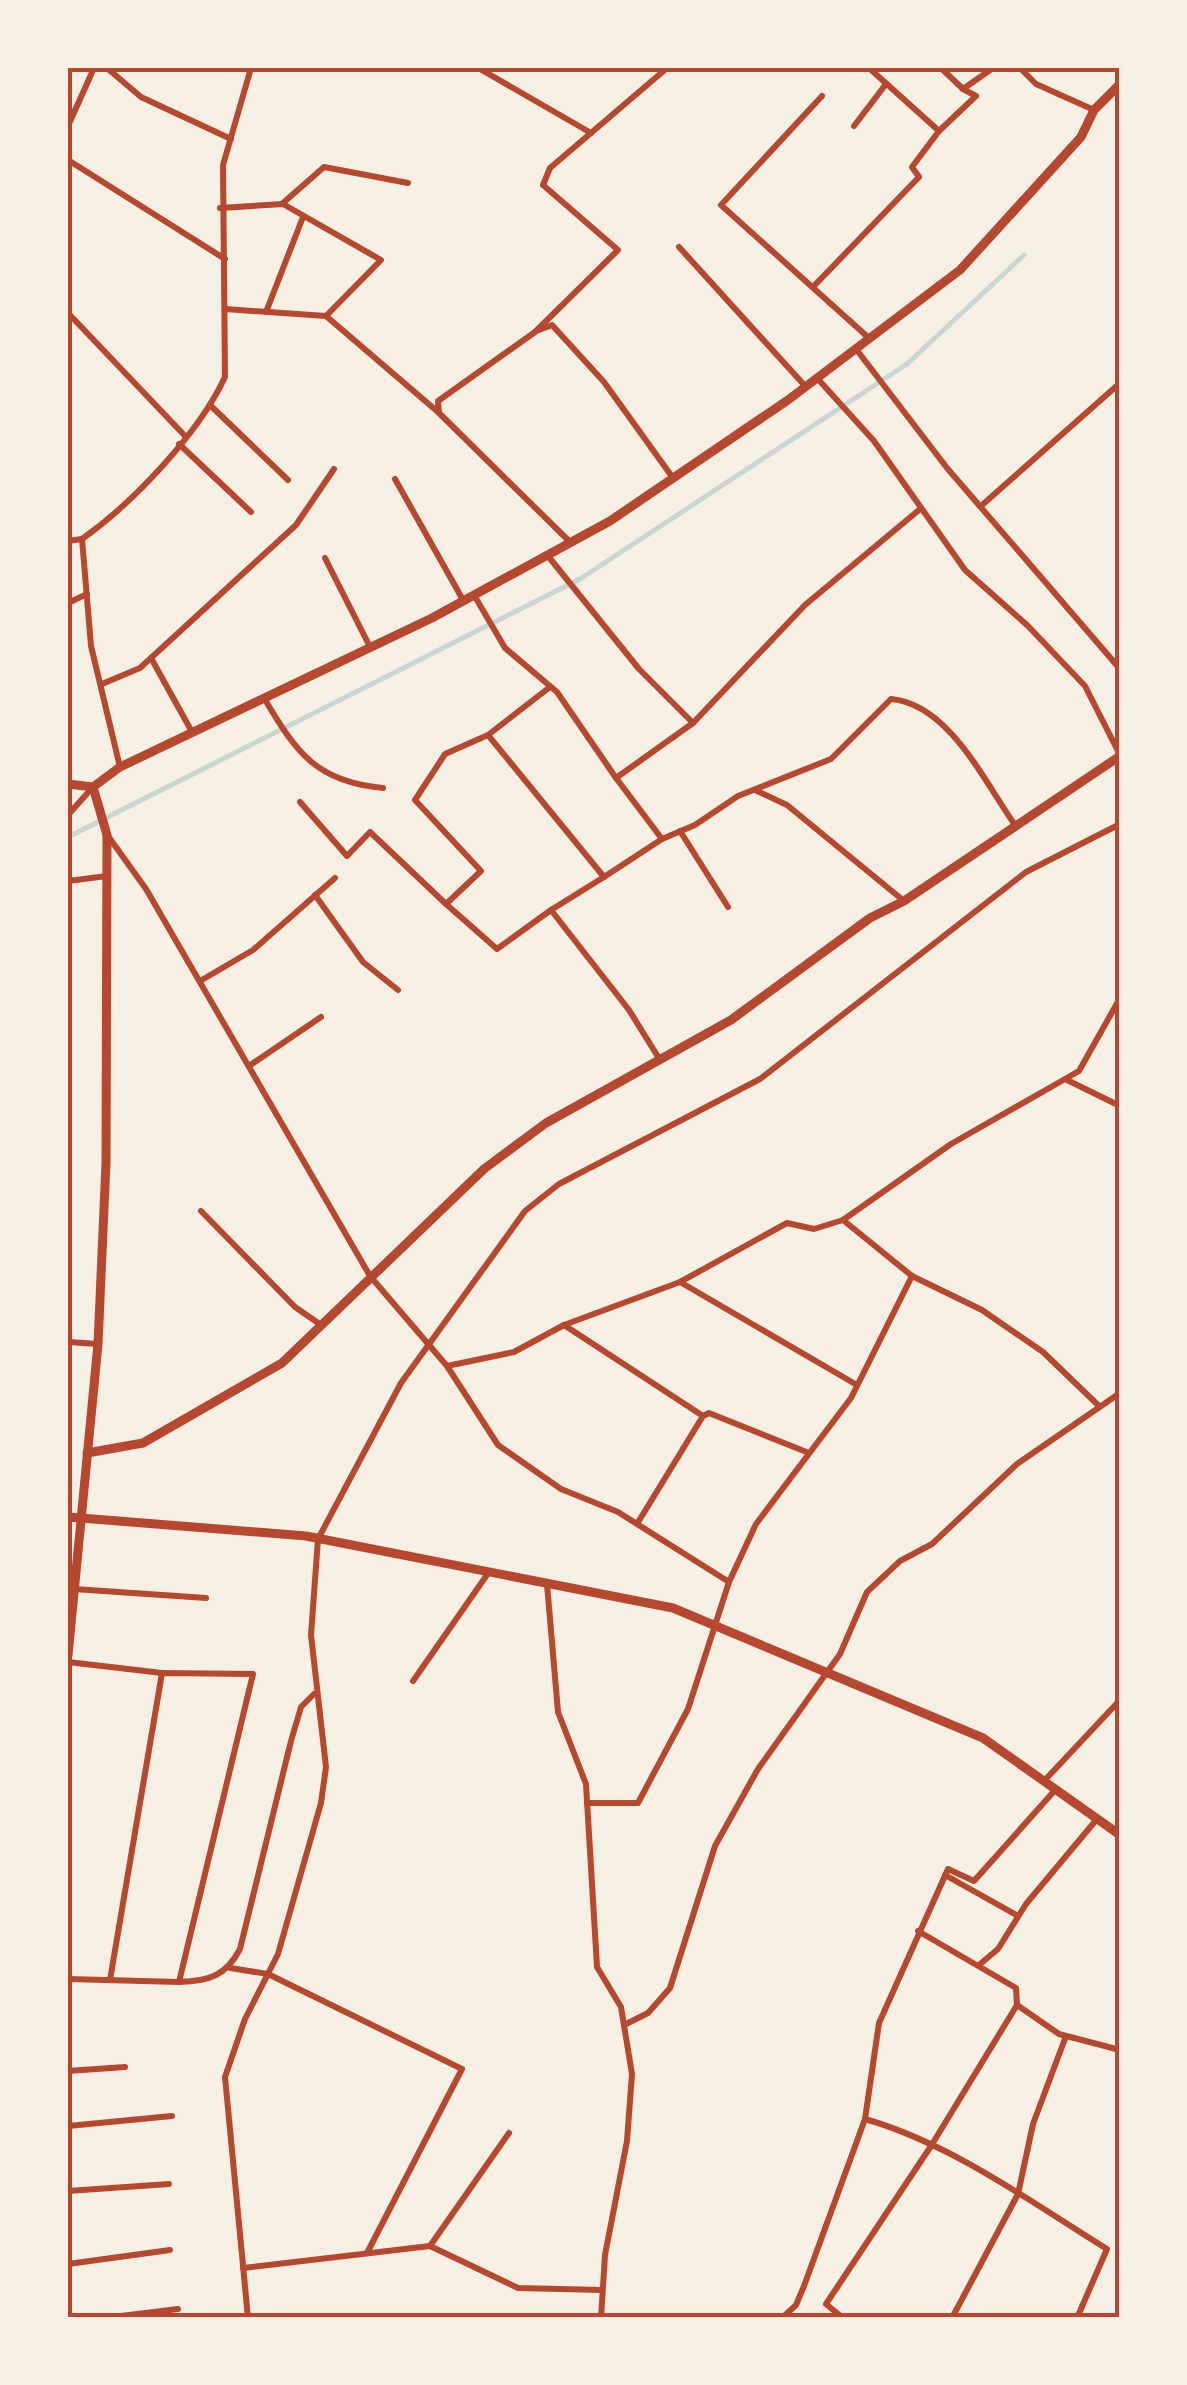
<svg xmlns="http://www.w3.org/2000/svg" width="1187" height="2385" font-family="'Crimson Pro',serif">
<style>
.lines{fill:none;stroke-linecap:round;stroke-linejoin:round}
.stream{stroke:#c9d6d2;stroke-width:5}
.minor{stroke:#b5482f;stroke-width:6}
.tertiary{stroke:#b5482f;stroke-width:9}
.secondary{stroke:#b5482f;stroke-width:9}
.neatline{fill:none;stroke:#b5482f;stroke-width:4}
</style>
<rect width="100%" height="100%" fill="#f6efe4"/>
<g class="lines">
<polyline class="stream" points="68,837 580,579 907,364 1024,255"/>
<g class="minor">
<polyline points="107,68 141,97 231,139"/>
<polyline points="869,68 939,131 976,96 963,89"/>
<polyline points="941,68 963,89 993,68"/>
<polyline points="1020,68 1036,84 1094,110"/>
<polyline points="480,69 591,133"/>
<polyline points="822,96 721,205 870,339"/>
<polyline points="68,126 94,68"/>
<polyline points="854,126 886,84"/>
<polyline points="68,160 225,259"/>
<polyline points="283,203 324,167 408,183"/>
<polyline points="220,208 283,204 381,260 326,316"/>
<polyline points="679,247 806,387"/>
<polyline points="813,287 919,177 912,167 939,131"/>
<polyline points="225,309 326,316 438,412"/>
<polyline points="266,312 303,217"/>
<polyline points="68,313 186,437"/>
<polyline points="539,330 552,325 604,382 673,478"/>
<polyline points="856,349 947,468 1120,669"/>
<polyline points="817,378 874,441 965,570 1028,626 1085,686 1120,755"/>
<polyline points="211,406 288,480"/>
<polyline points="179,444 251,512"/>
<polyline points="395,479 463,600"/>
<polyline points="981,506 1120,383"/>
<polyline points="68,541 82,539"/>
<polyline points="570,542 439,413 438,401 535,332 618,250 543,185 550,168 667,68"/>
<polyline points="548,556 639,669 693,723 805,605 919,510"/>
<polyline points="325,558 370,647"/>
<polyline points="474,595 505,648 557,692 616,778"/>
<polyline points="68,603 87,594"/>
<polyline points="151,658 192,732"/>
<polyline points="102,684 140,668 296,525 334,469"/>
<polyline points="550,687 488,735 604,877 662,839"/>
<path d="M264 698C296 752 316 782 383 788"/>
<path d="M693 723 616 778 662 839 695 825 738 796 831 759 891 699C949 704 985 783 1015 825"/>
<polyline points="488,735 445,754 415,800 481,871 446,904 497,949 551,910"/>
<path d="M120 767 91 646 82 539C133 503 199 433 225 377L223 165 251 68"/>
<polyline points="755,790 787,805 904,901"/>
<polyline points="300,802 347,856 370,832 446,904"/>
<polyline points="68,815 92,788"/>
<polyline points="680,831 728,907"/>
<polyline points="108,836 146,889 370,1276 447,1366 498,1445 561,1489 618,1512 729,1582"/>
<polyline points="604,877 551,910 629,1010 660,1060"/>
<polyline points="68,881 107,876"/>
<polyline points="315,895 363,962 398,990"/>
<polyline points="200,981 253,950 335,878"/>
<polyline points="249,1066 321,1017"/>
<polyline points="1067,1080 1120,1106"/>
<polyline points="201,1211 295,1307 321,1325"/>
<polyline points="843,1220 912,1276 982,1310 1043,1352 1098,1405"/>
<polyline points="680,1282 857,1385"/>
<polyline points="564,1325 703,1416 709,1413 809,1453"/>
<polyline points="68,1342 98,1344"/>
<polyline points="447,1366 514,1352 564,1325 680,1282 787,1223 814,1229 843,1220 951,1144 1079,1071 1120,998"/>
<polyline points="637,1524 703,1416"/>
<polyline points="547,1584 558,1712 586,1784 597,1967 621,2007 632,2074 627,2141 605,2255 601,2318"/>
<polyline points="74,1589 206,1598"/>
<polyline points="68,1662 162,1673"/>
<polyline points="413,1681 489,1572"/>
<polyline points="1044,1781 1120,1700"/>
<polyline points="587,1803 638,1803 688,1709 729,1582 756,1524 851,1398 912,1276"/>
<polyline points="945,1875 1018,1916"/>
<polyline points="918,1931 1016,1988 1017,2005 1059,2034 1120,2050"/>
<polyline points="979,1965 998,1949 1026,1904 1097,1819"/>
<polyline points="230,1968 268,1974 462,2069 367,2253"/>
<polyline points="68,1979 179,1982 253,1674 162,1673 110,1980"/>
<path d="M179 1982C209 1981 226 1976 240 1949L291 1741 301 1707 314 1694"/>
<polyline points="624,2025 648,2013 670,1988 715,1846 758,1769 840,1654 867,1592 900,1561 932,1544 1017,1464 1120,1393"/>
<polyline points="68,2071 125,2067"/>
<path d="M865 2119C952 2144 1031 2202 1107 2249L1077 2318"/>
<polyline points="68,2126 172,2116"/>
<polyline points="68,2191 169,2184"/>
<polyline points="430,2246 509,2133"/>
<polyline points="68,2264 170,2250"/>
<polyline points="243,2268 430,2246 518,2288 602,2290"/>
<polyline points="105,2318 178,2309"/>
<polyline points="248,2318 225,2077 245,2019 278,1954 321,1803 326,1767 311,1635 318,1539 401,1383 525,1211 559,1184 760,1079 1026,872 1120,824"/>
<polyline points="782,2318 796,2305 804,2286 865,2119 879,2023 948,1869 974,1881 1056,1789"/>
<polyline points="843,2318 826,2304 931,2146 1017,2005"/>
<polyline points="952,2318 1018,2194 1033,2124 1066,2036"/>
</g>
<g class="tertiary">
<polyline points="68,784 93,787"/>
<polyline points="87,1453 143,1443 282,1363 484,1169 546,1123 731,1020 870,918 904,901 1120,756"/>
<polyline points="68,1517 306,1536 673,1608 983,1738 1120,1835"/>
</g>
<polyline class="secondary" points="68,1655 98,1344 106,1163 107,835 93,787 120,767 432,618 610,521 788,400 960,270 1081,137 1094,110 1120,84"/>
</g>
<rect width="1187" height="2385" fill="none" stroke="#f6efe4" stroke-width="140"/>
<rect x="70" y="70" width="1047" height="2245" class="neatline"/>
</svg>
